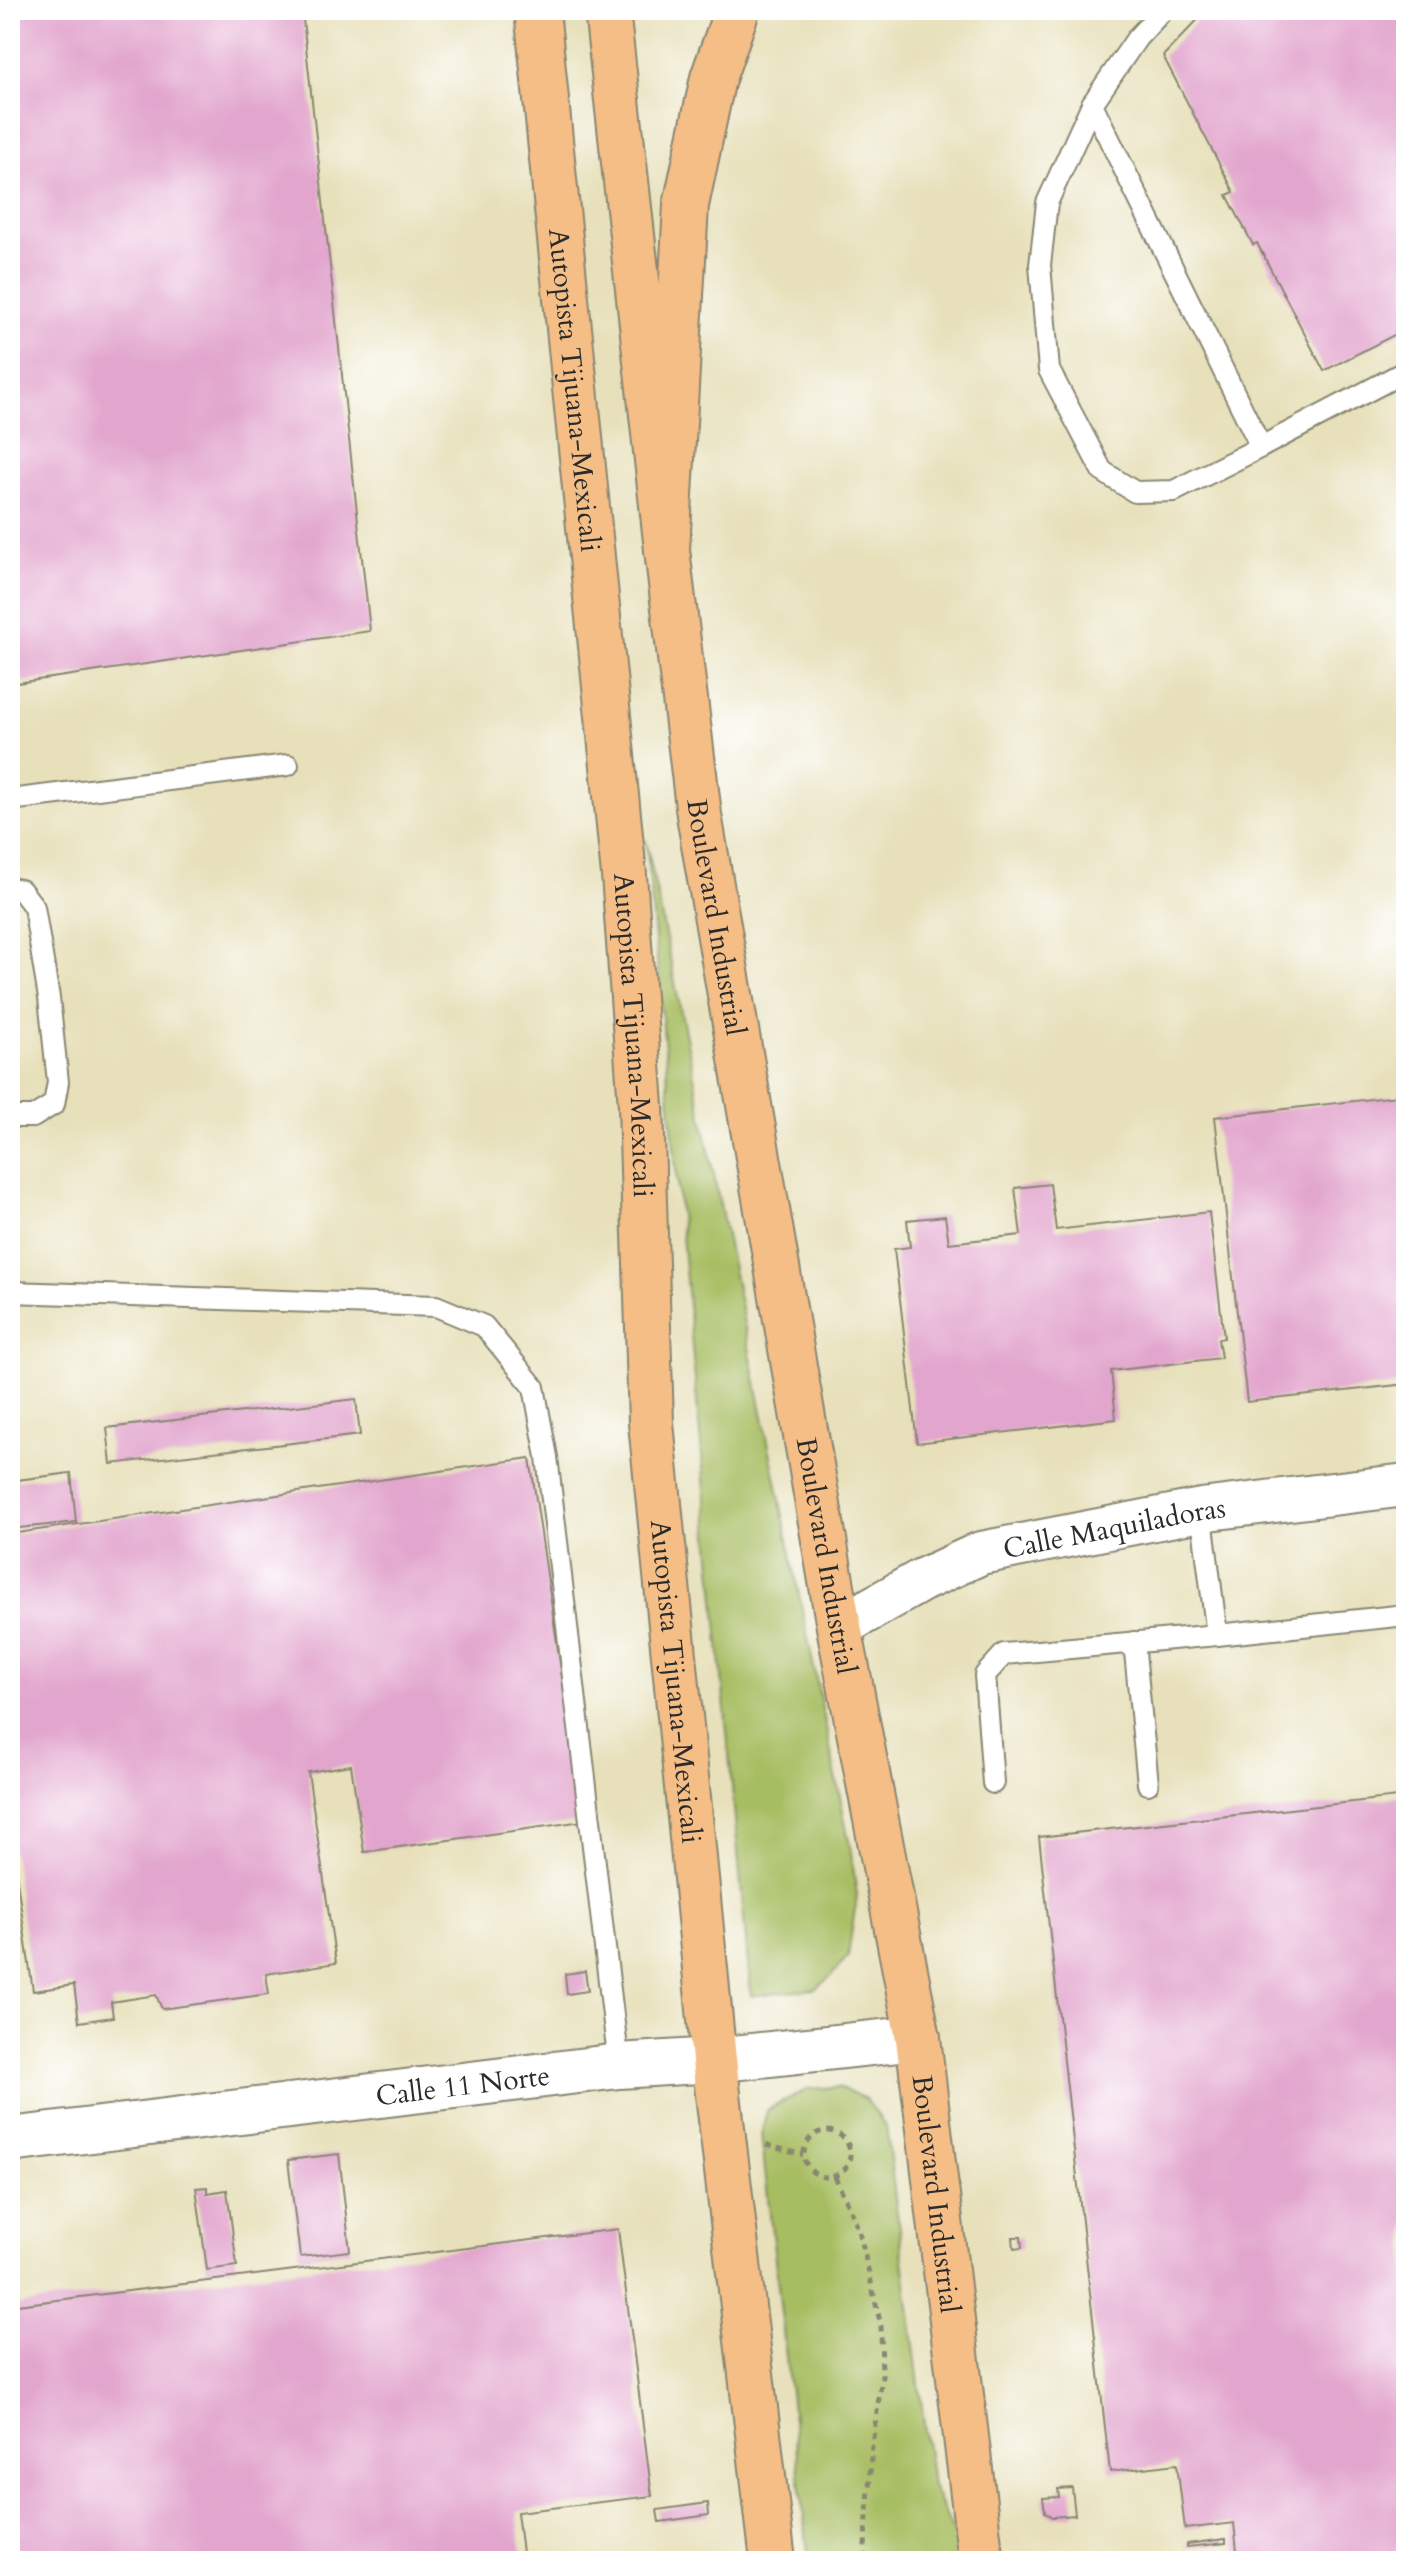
<svg xmlns="http://www.w3.org/2000/svg" width="1416" height="2571" font-family="Cardo,serif">
<style>
.green{fill:#a7bd62;stroke:#697446;stroke-width:2}
.building{fill:#e2a5cd}
.lines{fill:none;stroke-linecap:round;stroke-linejoin:round}
.service-casing{stroke:#898672;stroke-width:24}
.minor-casing{stroke:#898672;stroke-width:46}
.tertiary-casing{stroke:#898672;stroke-width:48}
.trunk-casing{stroke:#898672;stroke-width:48}
.motorway-casing{stroke:#898672;stroke-width:48}
.path{stroke:#898672;stroke-width:5;stroke-dasharray:6 6;stroke-linecap:butt}
.service{stroke:#fff;stroke-width:20}
.minor{stroke:#fff;stroke-width:42}
.tertiary{stroke:#fff;stroke-width:44}
.trunk{stroke:#f5be86;stroke-width:44}
.motorway{stroke:#f5be86;stroke-width:44}
.labels{text-anchor:middle;stroke-width:7;stroke-linejoin:round;paint-order:stroke}
.street-label{font-size:28px;fill:#2b2b2b;stroke:#fff}
</style>
<rect width="100%" height="100%" fill="#fff"/>
<filter id="ink" filterUnits="userSpaceOnUse"><feTurbulence type="fractalNoise" baseFrequency=".0125" numOctaves="2"/><feDisplacementMap in="SourceGraphic" scale="16" xChannelSelector="R" yChannelSelector="G"/><feConvolveMatrix kernelMatrix="1 2 1 2 8 2 1 2 1" color-interpolation-filters="sRGB"/></filter>
<filter id="wash" filterUnits="userSpaceOnUse"><feTurbulence type="fractalNoise" baseFrequency=".006" numOctaves="4" result="noise"/><feDisplacementMap in="SourceGraphic" scale="32" xChannelSelector="R" yChannelSelector="G"/><feGaussianBlur stdDeviation="1.8" result="paint"/><feColorMatrix in="noise" values="0 0 0 0 0 0 0 0 0 0 0 0 0 0 0 0 0 1.4 0 .05"/><feComposite in="paint" operator="in"/></filter>
<g filter="url(#wash)">
<rect width="100%" height="100%" fill="#e7e0ba"/>
<g class="green">
<polygon points="646,840 850,1846 857,1895 848,1956 831,1976 815,1989 751,1996"/>
<polygon points="838,2087 866,2099 886,2127 932,2486 967,2561 809,2561 761,2135 767,2110 808,2089"/>
</g>
<g id="blocks">
<g class="building">
<polygon points="10,10 302,10 370,631 10,684"/>
<polygon points="1207,10 1406,10 1406,329 1324,371 1257,243 1253,245 1227,195 1234,192 1163,56"/>
<polygon points="1406,1095 1406,1384 1247,1402 1215,1117"/>
<polygon points="1050,1184 1056,1230 1209,1212 1224,1338 1218,1339 1221,1358 1111,1371 1116,1419 917,1443 894,1249 910,1247 907,1220 945,1216 949,1243 1021,1235 1015,1188"/>
<polygon points="356,1399 360,1435 111,1464 107,1428"/>
<polygon points="530,1458 583,1821 364,1852 351,1765 308,1772 336,1963 266,1974 269,1994 162,2009 156,1995 111,2002 113,2017 79,2022 74,1985 33,1991 10,1833 10,1534"/>
<polygon points="71,1473 76,1522 10,1529 10,1481"/>
<polygon points="1406,1796 1406,2561 1238,2561 1234,2523 1185,2529 1177,2464 1110,2472 1039,1837"/>
<polygon points="585,1971 588,1991 567,1994 565,1974"/>
<polygon points="339,2154 350,2251 300,2257 288,2160"/>
<polygon points="207,2187 207,2193 227,2190 237,2266 207,2270 196,2188"/>
<polygon points="618,2229 652,2496 517,2512 523,2561 10,2561 10,2306"/>
<polygon points="1013,2237 1021,2237 1022,2248 1014,2249"/>
<polygon points="1072,2488 1075,2515 1052,2517 1045,2512 1043,2498 1059,2497 1058,2489"/>
<polygon points="708,2503 709,2515 659,2522 657,2510"/>
<polygon points="1226,2539 1226,2543 1187,2547 1187,2544"/>
</g>
</g>
</g>
<g filter="url(#ink)">
<use href="#blocks" fill-opacity="0" stroke="#898672" stroke-width="2"/>
<g class="lines">
<g class="service-casing">
<g id="service">
<polyline points="1163,10 1137,38 1092,104 1261,447 1406,371"/>
<polyline points="1092,104 1047,203 1040,265 1049,370 1102,471 1135,492 1174,491 1261,447"/>
<polyline points="10,800 288,765"/>
<polyline points="10,888 21,890 34,907 49,998 58,1082 54,1104 33,1117 10,1117"/>
<polyline points="10,1292 436,1306 484,1326 534,1387 547,1457 619,2066"/>
<polyline points="1217,1635 1406,1615"/>
<polyline points="1134,1642 1148,1784"/>
<polyline points="993,1783 985,1675 1004,1654 1217,1635 1201,1510"/>
</g>
</g>
<g class="minor-casing">
<g id="minor">
<path id="s1" d="M839 1627 922 1580 981 1553 1201 1510 1406 1485"/>
</g>
</g>
<g class="tertiary-casing">
<g id="tertiary">
<path id="s2" d="M10 2140 619 2066 714 2060 918 2038"/>
</g>
</g>
<g class="trunk-casing">
<g id="trunk">
<path id="s3" d="M737 10 713 78 686 205 667 550 699 815 839 1627 918 2038 981 2561"/>
<polyline points="714,2060 773,2561"/>
</g>
</g>
<g class="motorway-casing">
<g id="motorway">
<path id="s4" d="M537 10 624 875 641 1106 651 1423 714 2060"/>
<polyline points="607,10 667,550"/>
</g>
</g>
<g class="path">
<circle cx="827" cy="2154" r="23"/>
<polyline points="766,2145 803,2155"/>
<polyline points="835,2177 859,2230 881,2326 882,2378 872,2444 864,2561"/>
</g>
<use href="#service" class="service"/>
<use href="#minor" class="minor"/>
<use href="#tertiary" class="tertiary"/>
<use href="#trunk" class="trunk"/>
<use href="#motorway" class="motorway"/>
</g>
</g>
<g class="labels">
<g class="street-label">
<text dy="10" stroke="none"><textPath href="#s4" startOffset="382">Autopista Tijuana-Mexicali</textPath></text>
<text dy="10" stroke="none"><textPath href="#s3" startOffset="918">Boulevard Industrial</textPath></text>
<text dy="10" stroke="none"><textPath href="#s4" startOffset="1030">Autopista Tijuana-Mexicali</textPath></text>
<text dy="10" stroke="none"><textPath href="#s1" startOffset="296">Calle Maquiladoras</textPath></text>
<text dy="10" stroke="none"><textPath href="#s3" startOffset="1566">Boulevard Industrial</textPath></text>
<text dy="10" stroke="none"><textPath href="#s4" startOffset="1678">Autopista Tijuana-Mexicali</textPath></text>
<text dy="10" stroke="none"><textPath href="#s2" startOffset="456">Calle 11 Norte</textPath></text>
<text dy="10" stroke="none"><textPath href="#s3" startOffset="2214">Boulevard Industrial</textPath></text>
</g>
</g>
<rect width="1416" height="2571" fill="none" stroke="#fff" stroke-width="40"/>
</svg>
